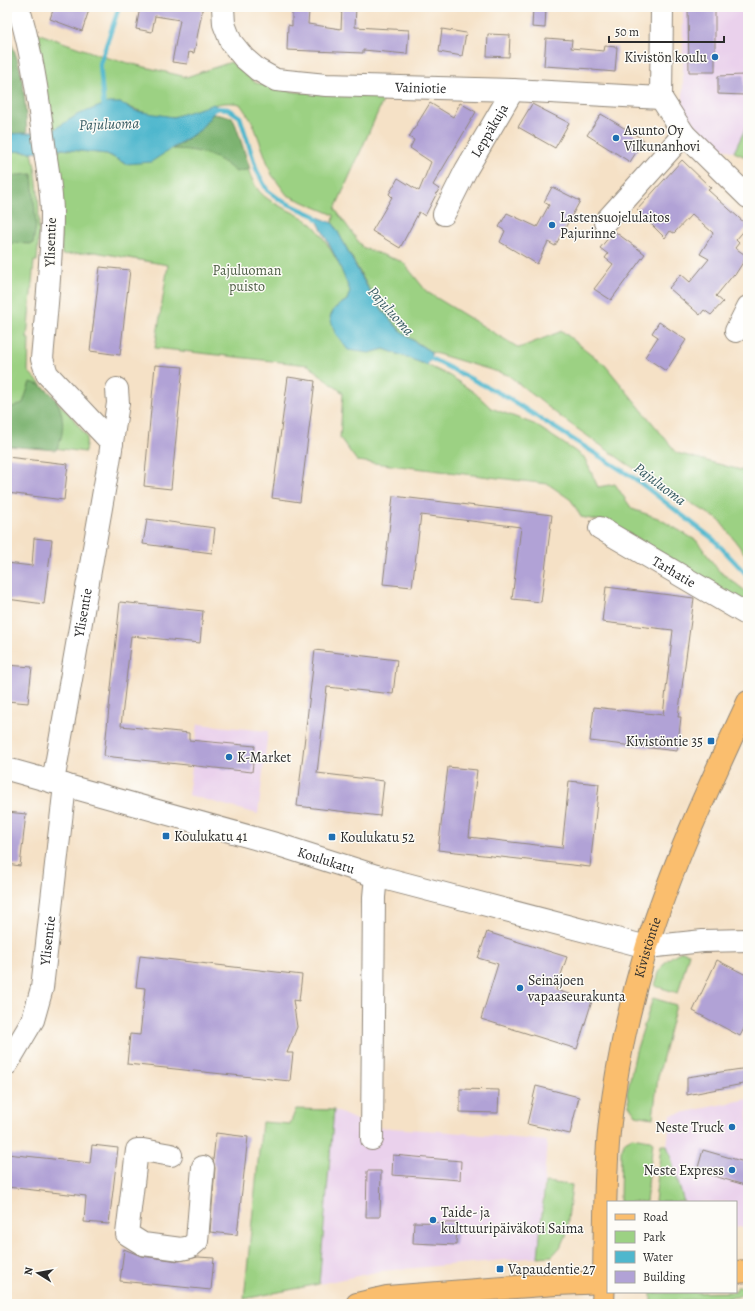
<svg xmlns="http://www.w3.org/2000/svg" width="755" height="1311" font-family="Alegreya,serif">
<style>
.built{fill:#ead1ec}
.green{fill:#9cd183;stroke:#647e57}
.forest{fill:#7db371;stroke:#546f4e}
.water{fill:#4fb7cd;stroke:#3d717c}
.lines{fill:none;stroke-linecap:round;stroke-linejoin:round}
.stream{stroke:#4fb7cd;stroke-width:4.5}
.building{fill:#b1a2d6}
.minor-casing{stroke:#908678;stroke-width:24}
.major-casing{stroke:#908678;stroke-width:24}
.minor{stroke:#fff;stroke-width:22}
.major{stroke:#fabe6e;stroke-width:22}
.poi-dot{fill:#1f6fb2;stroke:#fdfcf7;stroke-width:1.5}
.labels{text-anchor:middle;stroke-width:3;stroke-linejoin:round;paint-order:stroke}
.poi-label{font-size:14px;fill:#2b2b2b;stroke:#fdfcf7;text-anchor:start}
.street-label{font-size:14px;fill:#2b2b2b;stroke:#fdfcf7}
.park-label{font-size:14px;fill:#4d5d45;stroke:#fdfcf7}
.water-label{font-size:15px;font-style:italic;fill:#385c64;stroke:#fdfcf7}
</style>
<rect width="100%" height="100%" fill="#fdfcf7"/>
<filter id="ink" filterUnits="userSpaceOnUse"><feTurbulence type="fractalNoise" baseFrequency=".025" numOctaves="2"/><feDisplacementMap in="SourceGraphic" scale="8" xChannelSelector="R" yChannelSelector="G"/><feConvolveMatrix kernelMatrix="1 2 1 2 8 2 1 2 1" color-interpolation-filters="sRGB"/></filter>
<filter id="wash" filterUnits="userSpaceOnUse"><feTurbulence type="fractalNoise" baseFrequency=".012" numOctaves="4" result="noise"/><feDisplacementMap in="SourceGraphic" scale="16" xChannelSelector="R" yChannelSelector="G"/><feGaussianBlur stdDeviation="0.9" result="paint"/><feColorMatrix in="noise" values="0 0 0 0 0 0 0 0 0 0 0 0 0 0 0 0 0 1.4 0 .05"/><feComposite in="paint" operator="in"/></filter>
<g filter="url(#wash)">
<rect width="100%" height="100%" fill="#f5e1c6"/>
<g class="built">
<polygon points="683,7 748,7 748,123 734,152 708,142 683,108"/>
<polygon points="198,724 268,731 258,814 188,795"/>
<polygon points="748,1099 748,1227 736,1227 736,1202 684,1202 667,1145 671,1115"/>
<polygon points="334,1110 372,1127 439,1131 547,1141 538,1257 381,1271 319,1284"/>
</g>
<g class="green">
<path d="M37 33 108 58 186 77 231 62 256 83 296 92 385 96 335 209 363 248 403 262 427 292 519 348 562 331 605 365 677 453 748 472V558L719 520 627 464 562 418 508 375 431 352 403 333 387 315 368 287 333 223 334 215 287 195 272 175 253 123 240 104C218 99 202 111 180 116 162 119 136 111 120 103L63 125 50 132Z"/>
<path d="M212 114 232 117C242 138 245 174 259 191 273 207 297 211 313 225 322 233 349 278 350 291 350 293 348 297 347 300L335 308 369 353 384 349 427 365 450 376 475 393 491 408 534 424 584 457 598 487 615 484 632 509 658 518 697 541 718 570 748 593V604L611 523 581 517 571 500 548 484 357 461 340 438 343 393 308 365 155 348 168 265 95 252 62 255 54 155 62 149 107 154 126 164 200 130Z"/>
<polygon points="748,123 748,158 734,152"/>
<path d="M7 151 32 152C40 187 40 225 37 261H34L27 338 29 339 28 371 71 416 87 437 85 452 7 442Z"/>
<path d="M682 951 689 953 678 993 655 986C660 967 663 960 682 951Z"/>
<polygon points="653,998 676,1005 658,1077 653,1118 636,1115 629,1105 627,1093 636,1051"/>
<polygon points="296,1109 334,1110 319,1284 244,1299 262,1122 290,1124"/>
<polygon points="632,1137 650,1140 653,1142 646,1202 620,1202 621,1151 625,1141"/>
<polygon points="661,1145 667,1145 684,1202 655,1202"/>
<polygon points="545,1182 572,1185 566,1236 562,1245 552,1256 538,1257"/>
<polygon points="736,1287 745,1287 746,1290 743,1294 737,1297 651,1302 651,1293 736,1292"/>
</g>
<g class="forest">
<path d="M7 36C24 63 25 102 27 133L7 134Z"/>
<path d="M212 114 232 117 236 126 250 169 236 172C215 154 200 150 173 149L200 130Z"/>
<polygon points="32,174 36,225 33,244 7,243 7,176"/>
<path d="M30 382C60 388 71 424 56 450L7 446V409L23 403Z"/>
</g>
<g class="water">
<polygon points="108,103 120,103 136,111 173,117 214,104 217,108 200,130 151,162 126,164 107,154 62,149 32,152 7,151 7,134 50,132 77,115"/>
<path d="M315 216 333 223C354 260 371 304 403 333 411 340 422 346 431 352V359L427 365 384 349 369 353 348 350 335 333 330 317 335 308 347 300 350 291 338 262Z"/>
</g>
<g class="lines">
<g class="stream">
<polyline points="104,110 100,64 119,7"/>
<polyline points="212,111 217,108 228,109 240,117 257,171 267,190 282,201 315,216 318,220"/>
<polyline points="426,356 503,395 634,478 713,539 748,576"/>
</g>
</g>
<g id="blocks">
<g class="building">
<polygon points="54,7 90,7 82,31 50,19"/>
<polygon points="140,7 203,7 194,53 189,52 187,64 172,62 180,20 155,16 152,32 136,29"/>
<polygon points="342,7 356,7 355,27 409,30 407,54 363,50 363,53 287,50 288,25 292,26 292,10 309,11 308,24 341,29"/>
<polygon points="533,7 546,7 545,28 532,27"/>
<polygon points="688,7 715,7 715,72 689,72"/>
<polygon points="442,29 466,33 462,56 439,52"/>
<polygon points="488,34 510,35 509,57 487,56"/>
<polygon points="546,38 572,40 571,48 604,51 605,46 617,47 615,72 592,70 592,69 544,66"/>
<polygon points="744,75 744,95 718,94 718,76"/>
<polygon points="430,103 453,117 460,103 476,112 433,185 439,189 425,216 419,212 400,248 372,231 392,197 389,194 398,178 419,191 431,162 410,148 414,140 409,137"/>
<polygon points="532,104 569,123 555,148 518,127"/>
<polygon points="601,114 644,140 630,162 587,135"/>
<polygon points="682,160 711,188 708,190 748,226 736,240 739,243 735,248 747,256 735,275 734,274 716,296 723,302 711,315 704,310 700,315 669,288 681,274 690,282 709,259 700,254 713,233 692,214 674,233 670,231 665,238 637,210"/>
<polygon points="552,187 580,201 555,246 548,242 537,264 500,242 505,231 499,227 507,213 537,227 549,205 544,202"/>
<polygon points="614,231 645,254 611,300 594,289 613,264 605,258 608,254 600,248"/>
<polygon points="100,267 130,270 120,355 90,351"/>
<polygon points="659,322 686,340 666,371 645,357 658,337 652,333"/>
<polygon points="155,365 183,367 171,489 144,486"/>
<polygon points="288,377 315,381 300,502 272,498"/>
<polygon points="7,457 68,464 64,500 7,493"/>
<polygon points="393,496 552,515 541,602 512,599 521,527 421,515 412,587 383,584"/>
<polygon points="147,519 215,528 212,553 143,544"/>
<polygon points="34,538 52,540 44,604 7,599 7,563 32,566"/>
<polygon points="606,587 694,598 678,717 681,717 677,751 590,741 594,707 663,715 673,630 602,622"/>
<polygon points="120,602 203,611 200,643 131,636 121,726 189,733 189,740 255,746 252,772 104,756"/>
<polygon points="315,650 397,660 393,694 327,687 317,773 384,781 380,816 297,806"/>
<polygon points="7,665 32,667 28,703 7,701"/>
<polygon points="448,767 477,770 469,837 562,848 569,781 599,784 590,867 438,850"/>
<polygon points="7,812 26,814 20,866 7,864"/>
<polygon points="487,932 567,957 556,990 592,1001 577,1049 481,1019 498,964 478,958"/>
<polygon points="140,956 302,975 299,1001 293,1000 297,1027 287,1053 293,1053 290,1081 127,1064 130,1034 140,1035 145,988 136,987"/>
<polygon points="717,960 748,976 748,1021 740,1036 693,1011"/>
<polygon points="748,1068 748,1083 687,1095 687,1077"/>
<polygon points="536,1086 579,1097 570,1134 527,1124"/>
<polygon points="460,1089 499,1090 498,1113 460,1112"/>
<polygon points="216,1133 248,1137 237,1235 210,1232 215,1168 213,1160"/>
<polygon points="92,1145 118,1148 109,1224 84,1222 86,1196 7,1187 7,1154 90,1163"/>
<polygon points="703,1150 748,1163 748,1186 697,1171"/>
<polygon points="393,1155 461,1161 460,1180 392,1175"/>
<polygon points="367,1171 381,1171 380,1217 366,1217"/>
<polygon points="414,1222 457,1223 456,1245 413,1243"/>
<polygon points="124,1249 141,1256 179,1261 198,1257 214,1258 211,1290 120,1281"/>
</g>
</g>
</g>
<g filter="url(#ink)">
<use href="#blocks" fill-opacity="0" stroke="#908678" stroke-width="1"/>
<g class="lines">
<g class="minor-casing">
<g id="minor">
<path id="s1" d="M223 7 224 24 231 42 244 58 258 70 276 80 326 85 513 90 661 98"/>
<polyline points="662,7 661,98 684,134 748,197"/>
<path d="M21 16C33 58 39 101 44 144 47 167 52 191 52 214 52 262 46 311 42 359L47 374 112 443"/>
<path id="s2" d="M444 214 466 170 513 90"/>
<polyline points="605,222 684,134"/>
<polyline points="736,331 748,307"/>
<path id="s3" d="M600 528 748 615"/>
<path id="s4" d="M7 769 276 844 376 876 647 947 703 941 748 940"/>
<path id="s5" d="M53 782 109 462 118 403 117 389"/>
<path id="s6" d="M7 1064 33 1020 42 988 65 785"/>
<polyline points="372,1139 374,897 376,876"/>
<polyline points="171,1155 143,1150 137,1150 127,1234 143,1244 181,1249 190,1247 197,1241 203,1167"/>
</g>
</g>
<g class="major-casing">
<g id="major">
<polyline points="736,1272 748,1271"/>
<polyline points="357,1304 387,1297 556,1284 608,1282"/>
<path id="s7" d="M603 1304C606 1243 603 1182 610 1122 617 1063 630 1003 647 946 673 862 711 782 748 702"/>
</g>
</g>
<use href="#minor" class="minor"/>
<use href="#major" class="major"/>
</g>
</g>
<g class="poi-dot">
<circle cx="715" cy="57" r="4"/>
<circle cx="616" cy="138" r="4"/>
<circle cx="552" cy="225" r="4"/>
<rect x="707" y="737" width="8" height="8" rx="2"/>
<circle cx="229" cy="757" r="4"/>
<rect x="162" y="832" width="8" height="8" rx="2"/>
<rect x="328" y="833" width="8" height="8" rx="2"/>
<circle cx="520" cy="988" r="4"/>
<circle cx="732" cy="1127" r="4"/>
<circle cx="732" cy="1170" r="4"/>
<circle cx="433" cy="1220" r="4"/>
<rect x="496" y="1265" width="8" height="8" rx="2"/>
</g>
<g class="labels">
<g class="poi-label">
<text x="707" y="62" text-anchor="end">Kivistön koulu</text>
<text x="624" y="135">Asunto Oy<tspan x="624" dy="16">Vilkunanhovi</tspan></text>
<text x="560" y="222">Lastensuojelulaitos<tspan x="560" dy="16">Pajurinne</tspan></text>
<text x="703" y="746" text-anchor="end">Kivistöntie 35</text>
<text x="237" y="762">K-Market</text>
<text x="174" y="841">Koulukatu 41</text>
<text x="340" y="842">Koulukatu 52</text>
<text x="528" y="985">Seinäjoen<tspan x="528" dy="16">vapaaseurakunta</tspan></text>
<text x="724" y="1132" text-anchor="end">Neste Truck</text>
<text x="724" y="1175" text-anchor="end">Neste Express</text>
<text x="441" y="1217">Taide- ja<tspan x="441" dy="16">kulttuuripäiväkoti Saima</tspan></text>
<text x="508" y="1274">Vapaudentie 27</text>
</g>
<g class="street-label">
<text dy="5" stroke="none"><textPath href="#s1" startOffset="241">Vainiotie</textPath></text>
<text dy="5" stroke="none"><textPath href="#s2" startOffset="95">Leppäkuja</textPath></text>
<text transform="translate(50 242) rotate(-88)" y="5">Ylisentie</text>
<text dy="5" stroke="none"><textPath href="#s3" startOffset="86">Tarhatie</textPath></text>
<text dy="5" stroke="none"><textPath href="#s5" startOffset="172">Ylisentie</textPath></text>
<text dy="5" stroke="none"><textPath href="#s4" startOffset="332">Koulukatu</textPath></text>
<text dy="5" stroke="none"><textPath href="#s6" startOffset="132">Ylisentie</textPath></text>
<text dy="5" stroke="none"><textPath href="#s7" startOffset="361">Kivistöntie</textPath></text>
</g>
<g class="park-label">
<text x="247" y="275">Pajuluoman<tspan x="247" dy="16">puisto</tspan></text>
</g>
<g class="water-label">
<text transform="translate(109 124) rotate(-2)" y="5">Pajuluoma</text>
<text transform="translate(391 311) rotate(48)" y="5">Pajuluoma</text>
<text transform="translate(660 484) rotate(37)" y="5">Pajuluoma</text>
</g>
</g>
<rect width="755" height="1311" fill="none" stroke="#fdfcf7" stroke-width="24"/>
<rect x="607" y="1201" width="130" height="92" fill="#fdfcf7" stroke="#a9a8a5"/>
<rect x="615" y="1214" width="20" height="6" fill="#fabe6e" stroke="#a9a8a5"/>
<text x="643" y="1221" font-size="12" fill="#2b2b2b">Road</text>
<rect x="615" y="1231" width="20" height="12" fill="#9cd183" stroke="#a9a8a5"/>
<text x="643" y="1241" font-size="12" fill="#2b2b2b">Park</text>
<rect x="615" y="1251" width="20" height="12" fill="#4fb7cd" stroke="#a9a8a5"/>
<text x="643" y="1261" font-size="12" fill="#2b2b2b">Water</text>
<rect x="615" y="1271" width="20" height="12" fill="#b1a2d6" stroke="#a9a8a5"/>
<text x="643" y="1281" font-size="12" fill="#2b2b2b">Building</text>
<g transform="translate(38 1273) rotate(281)" stroke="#fdfcf7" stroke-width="3" paint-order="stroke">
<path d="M0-3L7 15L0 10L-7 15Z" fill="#2b2b2b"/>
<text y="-6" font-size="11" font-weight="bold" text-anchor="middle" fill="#2b2b2b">N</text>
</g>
<path d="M609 36v6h115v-6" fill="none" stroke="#2b2b2b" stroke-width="2"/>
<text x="615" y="36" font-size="12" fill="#2b2b2b" stroke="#fdfcf7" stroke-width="3" paint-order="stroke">50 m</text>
</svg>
